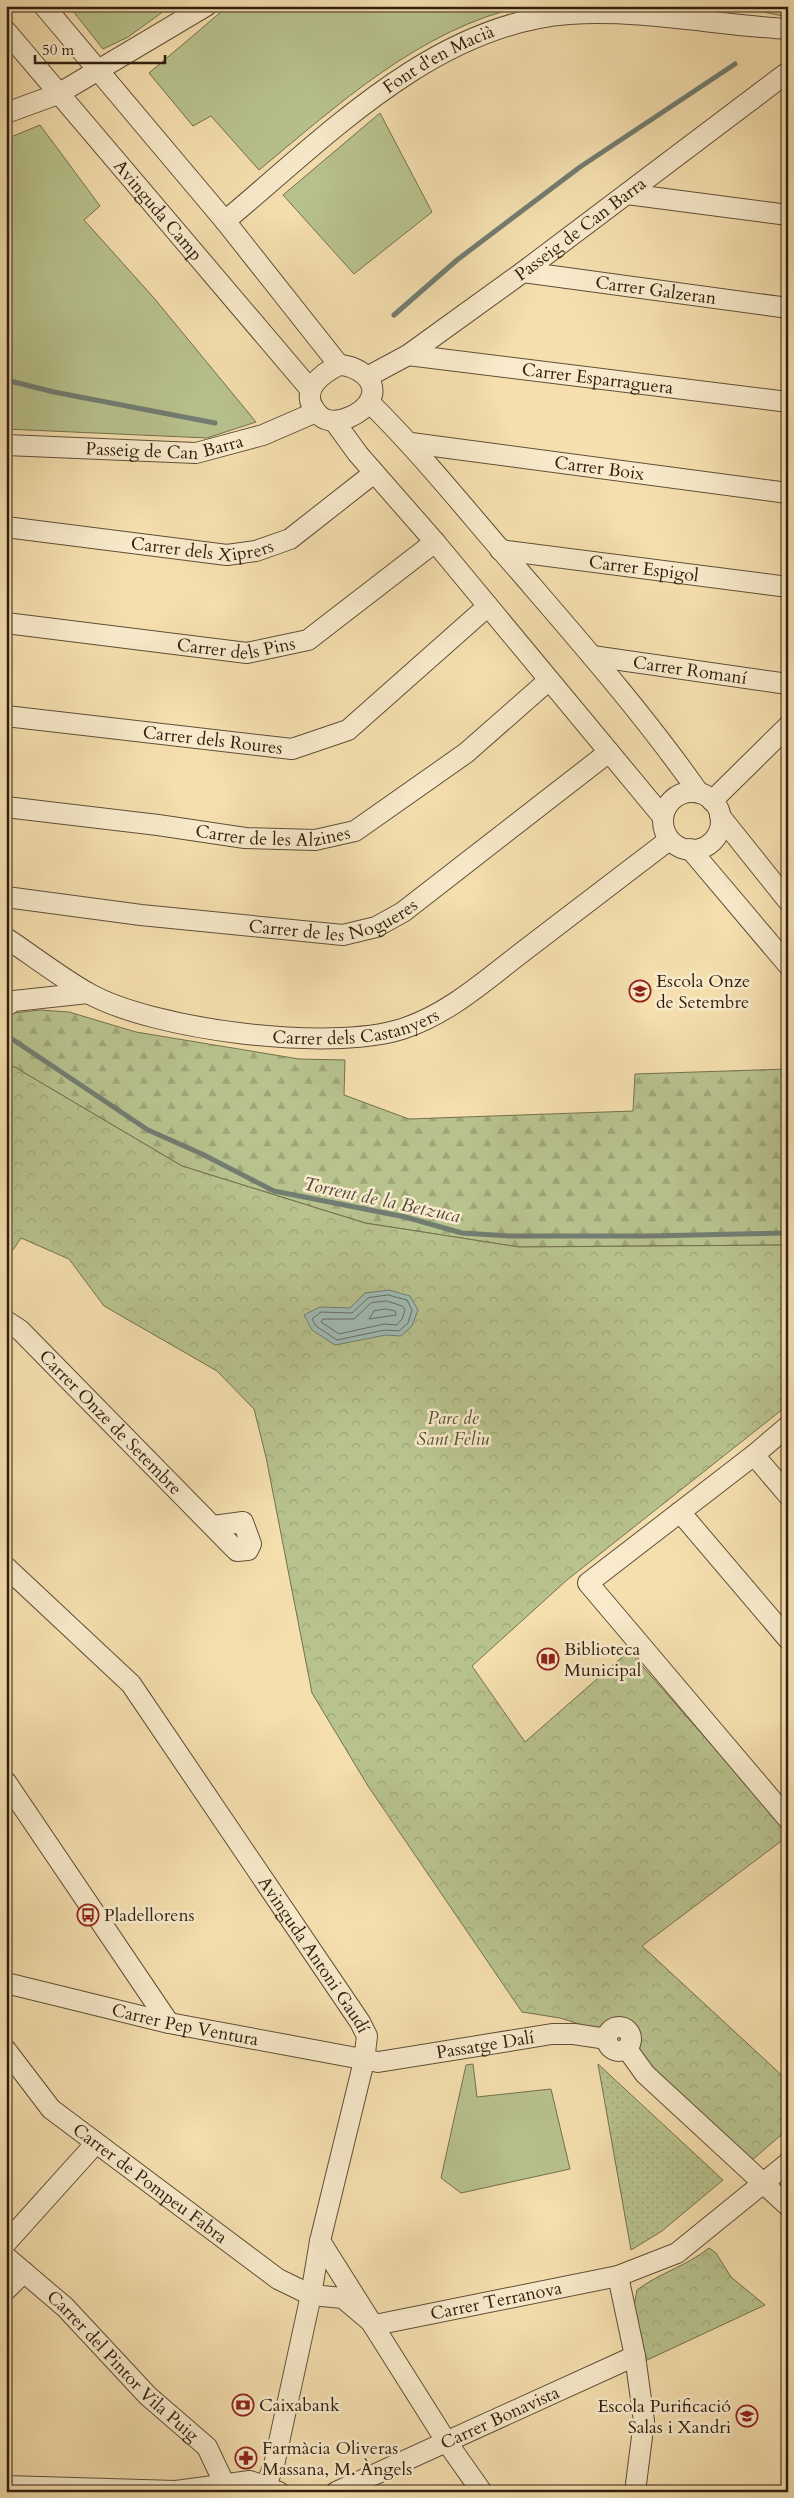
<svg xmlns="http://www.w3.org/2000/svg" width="794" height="2498" font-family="Cardo,serif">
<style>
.grass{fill:#b8c28d;stroke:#74704e}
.forest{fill:url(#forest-firs);stroke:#74704e}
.park{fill:url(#park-crowns);stroke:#74704e}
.garden{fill:url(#garden-dots);stroke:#74704e}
.water{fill:#9fbbb4;stroke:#727d72}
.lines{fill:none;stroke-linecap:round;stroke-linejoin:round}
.shore{stroke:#676d62;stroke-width:1}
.stream{stroke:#727d72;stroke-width:5}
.minor-casing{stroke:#604f37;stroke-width:22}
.minor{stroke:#f8eacb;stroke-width:20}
.labels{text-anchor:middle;stroke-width:5;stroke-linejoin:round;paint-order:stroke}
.street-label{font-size:18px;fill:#2f1f0f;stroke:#f8eacb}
.poi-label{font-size:18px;fill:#2f1f0f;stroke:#f8eacb;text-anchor:start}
.park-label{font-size:18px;font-style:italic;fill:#585035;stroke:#f8eacb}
.water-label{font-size:19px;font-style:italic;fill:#514e41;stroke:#f8eacb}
</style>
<defs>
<pattern id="forest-firs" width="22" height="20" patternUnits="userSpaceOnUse" patternTransform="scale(1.25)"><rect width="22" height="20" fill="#b8c28d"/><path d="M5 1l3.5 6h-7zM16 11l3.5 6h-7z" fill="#9ea678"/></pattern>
<pattern id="park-crowns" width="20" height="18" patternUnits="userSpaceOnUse" patternTransform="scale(1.25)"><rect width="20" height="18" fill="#b8c28d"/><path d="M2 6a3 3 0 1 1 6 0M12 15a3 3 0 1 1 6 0" fill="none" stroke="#9ea678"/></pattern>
<pattern id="garden-dots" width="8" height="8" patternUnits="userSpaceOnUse" patternTransform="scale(1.25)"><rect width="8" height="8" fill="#b8c28d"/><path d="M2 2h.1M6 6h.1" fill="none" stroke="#9ea678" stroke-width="1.8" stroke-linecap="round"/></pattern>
</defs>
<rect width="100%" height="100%" fill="#f5dfaf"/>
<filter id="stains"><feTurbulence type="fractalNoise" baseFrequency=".004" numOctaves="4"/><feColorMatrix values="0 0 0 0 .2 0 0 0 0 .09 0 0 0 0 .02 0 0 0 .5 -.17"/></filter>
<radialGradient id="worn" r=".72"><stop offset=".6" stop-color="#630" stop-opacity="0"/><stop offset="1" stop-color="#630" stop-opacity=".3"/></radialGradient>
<g class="grass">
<polygon points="69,6 171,6 128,37 103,49"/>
<path d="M228 6H524C420 29 339 104 259 170L211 116 193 126 149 73Z"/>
<polygon points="380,113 432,212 354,274 283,195"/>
<polygon points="40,125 100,206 84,220 154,298 256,422 207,438 6,429 6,139"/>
<polygon points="473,2064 477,2097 551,2089 570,2169 461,2193 441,2178 466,2065"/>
</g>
<polygon class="forest" points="40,1010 69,1012 136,1032 299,1059 345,1060 344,1095 409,1119 633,1111 635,1074 788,1069 788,1245 519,1247 365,1223 182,1166 6,1062 6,1014"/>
<g class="park">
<polygon points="764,6 788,6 788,17 763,12"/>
<polygon points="6,1062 182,1166 365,1223 519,1247 788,1245 788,1405 567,1580 472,1666 525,1742 629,1651 788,1832 788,1836 642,1946 788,2081 788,2129 751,2161 633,2051 598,2030 560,2018 522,2012 368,1786 312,1693 266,1457 254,1409 217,1371 104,1306 69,1259 21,1238 6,1260"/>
<path d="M709 2248 716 2253 731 2277 765 2305 645 2361 634 2306 637 2290C659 2273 687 2266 709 2248Z"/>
</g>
<polygon class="garden" points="598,2064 723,2180 662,2231 631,2250"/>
<polygon class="water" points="389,1290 410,1296 418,1310 412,1326 401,1336 386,1335 335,1345 312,1330 304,1315 320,1307 350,1308 365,1293"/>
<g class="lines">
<g class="shore">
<polygon points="388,1295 407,1300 412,1310 408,1323 399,1331 385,1330 337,1340 316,1326 312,1319 321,1312 352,1313 368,1298"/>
<polygon points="387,1301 402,1306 405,1310 402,1319 397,1325 384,1324 339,1334 321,1322 323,1319 354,1319 371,1303"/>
<polygon points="386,1309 395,1311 396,1315 369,1319 374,1311"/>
</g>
<g class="stream">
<polyline points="394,315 457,260 580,167 735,64"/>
<polyline points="6,380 54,392 215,423"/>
<polyline points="12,1039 148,1130 202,1154 274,1191 405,1217 462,1233 511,1236 649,1236 788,1233"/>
</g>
<g class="minor-casing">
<g id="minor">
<polyline points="44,6 225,221 339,365"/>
<path id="s1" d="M6 31 310 389"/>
<polyline points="6,113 58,94 206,6"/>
<polyline points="627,194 788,215"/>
<path id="s2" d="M225 221C325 138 433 24 569 14 642 9 715 25 788 29"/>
<path id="s3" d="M523 272 788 308"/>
<path id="s4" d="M408 355 788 402"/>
<path d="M339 365C356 365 382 381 369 402 361 414 339 425 325 419 320 417 316 412 314 409 300 389 323 373 339 365Z"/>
<path id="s5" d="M367 377 408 355 523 272 788 72"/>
<path d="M369 402C423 455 470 515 520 572 582 644 645 716 699 793"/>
<polyline points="334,421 358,454 435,542 663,817"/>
<path id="s6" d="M411 443 788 493"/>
<path id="s7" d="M6 445 196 453 263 435 316 412"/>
<path id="s8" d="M6 527 227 555 256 551 290 539 374 473"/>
<path id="s9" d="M500 550 788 587"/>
<path id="s10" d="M6 623 247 653 308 640 435 542"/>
<path id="s11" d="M592 656 788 684"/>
<path id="s12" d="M6 716 292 749 348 730 488 606"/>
<circle cx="692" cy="821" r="29"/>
<polyline points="712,801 788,726"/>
<path id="s13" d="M6 807 158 825 245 838 315 840 355 831 466 753 549 680"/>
<polyline points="720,816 788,901"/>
<polyline points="690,849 788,965"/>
<path id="s14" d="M6 897 141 915 343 935 376 927 403 912 609 752"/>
<path id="s15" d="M6 938C33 956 60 977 88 993 154 1030 329 1052 402 1029 449 1014 487 979 525 950 573 913 621 877 669 840"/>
<polyline points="6,1006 14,1001 88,993"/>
<path id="s16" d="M6 1321 20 1330 229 1543 237 1551 248 1550 251 1544 243 1522 213 1526"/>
<polyline points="788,1426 754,1455 588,1583 788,1819"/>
<polyline points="754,1455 788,1495"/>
<polyline points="680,1512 788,1639"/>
<path id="s17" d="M6 1567 131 1684 360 2022 367 2036 364 2061 320 2241 311 2295 274 2465 266 2485"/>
<polyline points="6,1782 169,2023"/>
<path id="s18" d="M6 1983 169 2023 378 2062 552 2034H574L607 2039"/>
<circle cx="619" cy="2039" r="12"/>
<polyline points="627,2049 645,2074 788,2206"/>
<path id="s19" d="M6 2050 51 2109 278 2279 311 2295 343 2298 375 2325 618 2276 677 2253 788 2163"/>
<polyline points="320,2241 446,2441 482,2492"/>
<polyline points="6,2243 96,2143"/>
<path id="s20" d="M6 2257 65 2307 148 2396 207 2447 225 2485"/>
<polyline points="618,2276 635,2356 644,2421 635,2492"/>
<polyline points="6,2290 24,2272"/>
<polyline points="6,2486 176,2491 250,2481 279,2492"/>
<path id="s21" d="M336 2492 635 2356"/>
</g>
</g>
<use href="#minor" class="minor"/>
</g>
<defs>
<g id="school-ring" transform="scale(1.125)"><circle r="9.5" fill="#f8eacb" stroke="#8f2418" stroke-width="1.5"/><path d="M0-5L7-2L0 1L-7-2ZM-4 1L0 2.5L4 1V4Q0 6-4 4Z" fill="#8f2418"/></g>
<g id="library-ring" transform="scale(1.125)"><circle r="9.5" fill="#f8eacb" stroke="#8f2418" stroke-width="1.5"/><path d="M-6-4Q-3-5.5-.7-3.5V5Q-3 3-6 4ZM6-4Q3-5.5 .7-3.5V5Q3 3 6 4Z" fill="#8f2418"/></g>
<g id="bus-ring" transform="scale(1.125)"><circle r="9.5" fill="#f8eacb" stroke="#8f2418" stroke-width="1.5"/><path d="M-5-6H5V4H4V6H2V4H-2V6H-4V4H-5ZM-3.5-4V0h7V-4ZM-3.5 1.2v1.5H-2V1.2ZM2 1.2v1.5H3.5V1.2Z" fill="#8f2418"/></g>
<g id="bank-ring" transform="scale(1.125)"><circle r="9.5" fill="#f8eacb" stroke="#8f2418" stroke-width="1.5"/><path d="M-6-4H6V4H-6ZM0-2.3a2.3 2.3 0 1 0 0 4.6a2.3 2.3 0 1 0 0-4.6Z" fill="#8f2418"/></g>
<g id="pharmacy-ring" transform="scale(1.125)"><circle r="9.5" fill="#f8eacb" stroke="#8f2418" stroke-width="1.5"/><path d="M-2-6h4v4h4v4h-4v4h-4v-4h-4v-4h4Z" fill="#8f2418"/></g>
</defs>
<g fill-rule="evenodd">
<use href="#school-ring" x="640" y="991"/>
<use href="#library-ring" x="548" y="1659"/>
<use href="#bus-ring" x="88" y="1915"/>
<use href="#bank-ring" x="243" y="2405"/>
<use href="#school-ring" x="747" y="2416"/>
<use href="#pharmacy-ring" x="246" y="2458"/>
</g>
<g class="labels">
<g class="street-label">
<text dy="6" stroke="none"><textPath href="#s2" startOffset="269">Font d'en Macià</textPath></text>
<text dy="6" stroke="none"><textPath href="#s1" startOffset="235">Avinguda Camp</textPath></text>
<text dy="6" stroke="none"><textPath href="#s5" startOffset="260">Passeig de Can Barra</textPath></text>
<text dy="6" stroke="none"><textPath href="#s3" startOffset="134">Carrer Galzeran</textPath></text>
<text dy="6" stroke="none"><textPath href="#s4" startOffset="191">Carrer Esparraguera</textPath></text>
<text dy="6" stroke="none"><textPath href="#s7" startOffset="159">Passeig de Can Barra</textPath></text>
<text dy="6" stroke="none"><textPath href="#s6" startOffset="190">Carrer Boix</textPath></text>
<text dy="6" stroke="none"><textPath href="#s8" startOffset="198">Carrer dels Xiprers</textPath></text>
<text dy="6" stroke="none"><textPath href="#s9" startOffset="145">Carrer Espigol</textPath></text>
<text dy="6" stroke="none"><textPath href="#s10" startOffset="232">Carrer dels Pins</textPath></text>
<text dy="6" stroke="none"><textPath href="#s11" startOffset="99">Carrer Romaní</textPath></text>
<text dy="6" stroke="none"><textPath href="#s12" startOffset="208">Carrer dels Roures</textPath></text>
<text dy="6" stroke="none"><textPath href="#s13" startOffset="269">Carrer de les Alzines</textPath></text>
<text dy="6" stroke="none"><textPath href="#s14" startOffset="332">Carrer de les Nogueres</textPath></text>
<text dy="6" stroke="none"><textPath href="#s15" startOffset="374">Carrer dels Castanyers</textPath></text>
<text dy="6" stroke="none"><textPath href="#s16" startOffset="146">Carrer Onze de Setembre</textPath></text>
<text dy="6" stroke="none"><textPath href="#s17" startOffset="498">Avinguda Antoni Gaudí</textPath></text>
<text dy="6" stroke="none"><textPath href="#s18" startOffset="184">Carrer Pep Ventura</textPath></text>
<text dy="6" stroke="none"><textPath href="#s18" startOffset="489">Passatge Dalí</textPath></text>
<text dy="6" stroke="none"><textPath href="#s19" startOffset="198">Carrer de Pompeu Fabra</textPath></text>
<text dy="6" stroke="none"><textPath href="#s19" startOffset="592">Carrer Terranova</textPath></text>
<text dy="6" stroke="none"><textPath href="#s20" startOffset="160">Carrer del Pintor Vila Puig</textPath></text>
<text dy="6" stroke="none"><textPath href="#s21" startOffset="180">Carrer Bonavista</textPath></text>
</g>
<g class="poi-label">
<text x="656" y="987">Escola Onze<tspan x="656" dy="21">de Setembre</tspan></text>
<text x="564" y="1655">Biblioteca<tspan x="564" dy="21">Municipal</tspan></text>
<text x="104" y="1921">Pladellorens</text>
<text x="259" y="2411">Caixabank</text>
<text x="731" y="2412" text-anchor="end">Escola Purificació<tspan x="731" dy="21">Salas i Xandri</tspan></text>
<text x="262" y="2454">Farmàcia Oliveras<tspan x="262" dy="21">Massana, M. Àngels</tspan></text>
</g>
<g class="park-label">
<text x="453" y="1424">Parc de<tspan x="453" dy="21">Sant Feliu</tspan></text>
</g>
<g class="water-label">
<text transform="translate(382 1199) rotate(12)" y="7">Torrent de la Betzuca</text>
</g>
</g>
<rect width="794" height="2498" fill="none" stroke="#f5dfaf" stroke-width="25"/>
<rect x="8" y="8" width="779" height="2483" fill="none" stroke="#2f1f0f" stroke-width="2.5"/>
<rect x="12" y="12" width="769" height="2473" fill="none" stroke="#2f1f0f"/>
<path d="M35 55v8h130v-8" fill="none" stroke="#2f1f0f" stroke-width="2.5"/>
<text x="42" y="55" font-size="15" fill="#2f1f0f" stroke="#f8eacb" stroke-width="4" paint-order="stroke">50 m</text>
<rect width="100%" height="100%" filter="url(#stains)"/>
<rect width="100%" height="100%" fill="url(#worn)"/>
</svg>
